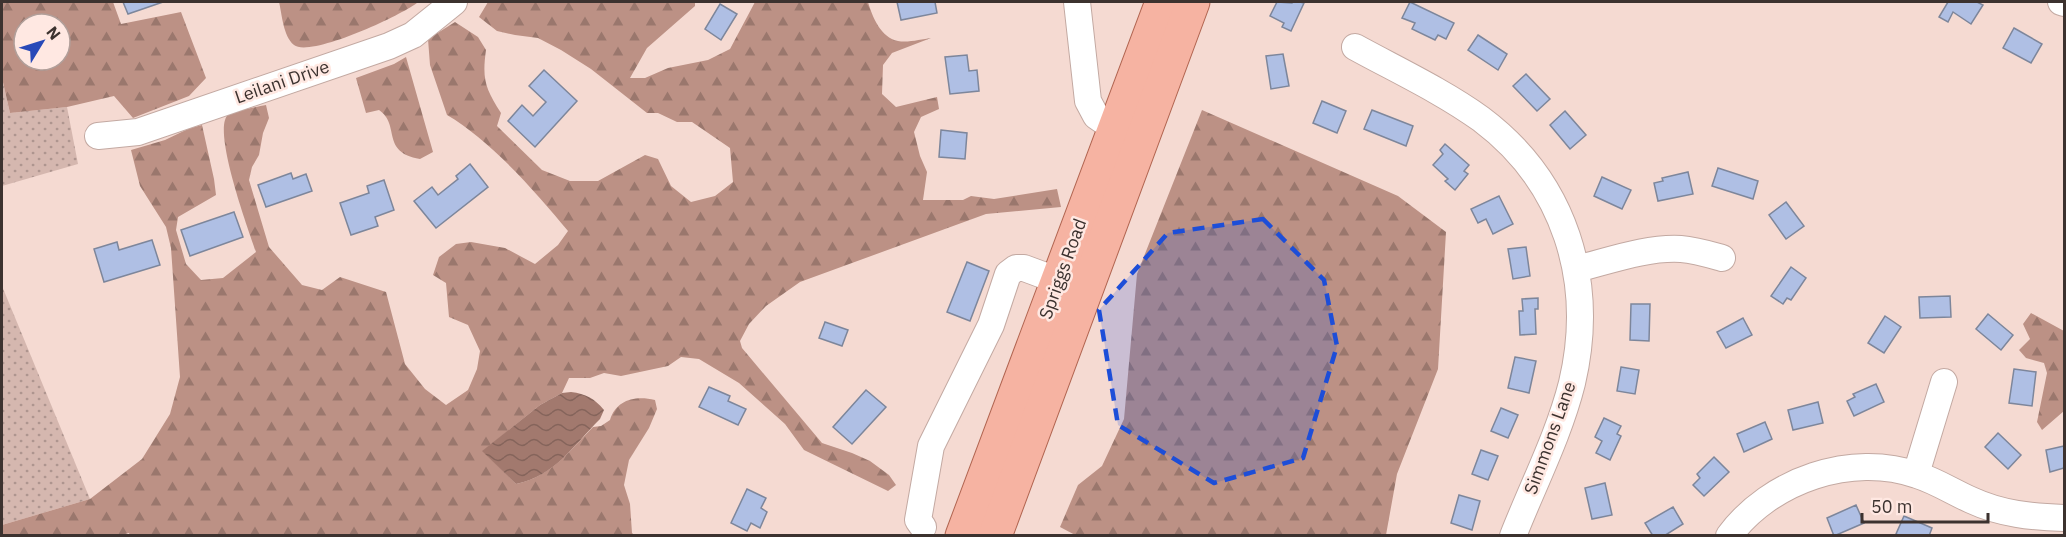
<svg xmlns="http://www.w3.org/2000/svg" width="2066" height="537" font-family="'IBM Plex Sans',sans-serif">
<style>
.grass{fill:url(#grass-dots)}
.forest{fill:url(#forest-firs);fill-rule:evenodd}
.water{fill:url(#water-waves)}
.building{fill:#afbfe4;stroke:#7d869b;stroke-width:1.5}
.lines{fill:none;stroke-linecap:round;stroke-linejoin:round}
.minor-casing{stroke:#c3a9a2;stroke-width:28}
.major-casing{stroke:#b16551;stroke-width:35}
.minor{stroke:#fff;stroke-width:26}
.major{stroke:#f6b3a2;stroke-width:33}
.marked{fill:#1d4ed8;fill-opacity:0.2;stroke:#1d4ed8;stroke-width:4.5;stroke-dasharray:12 8;stroke-linejoin:round}
.labels{text-anchor:middle;stroke-width:5;stroke-linejoin:round;paint-order:stroke}
.street-label{font-size:18px;fill:#3c322f;stroke:#ffe8e2}
</style>
<defs>
<pattern id="grass-dots" width="8" height="8" patternUnits="userSpaceOnUse" patternTransform="scale(1.5)"><rect width="8" height="8" fill="#d5b7af"/><path d="M2 2h.1M6 6h.1" fill="none" stroke="#ae958f" stroke-width="1.8" stroke-linecap="round"/></pattern>
<pattern id="forest-firs" width="22" height="20" patternUnits="userSpaceOnUse" patternTransform="scale(1.5)"><rect width="22" height="20" fill="#bc9185"/><path d="M5 1l3.5 6h-7zM16 11l3.5 6h-7z" fill="#9a776d"/></pattern>
<pattern id="water-waves" width="16" height="10" patternUnits="userSpaceOnUse" patternTransform="scale(1.5)"><rect width="16" height="10" fill="#a2796e"/><path d="M0 5q4-4 8 0t8 0" fill="none" stroke="#85645b"/></pattern>
</defs>
<rect width="100%" height="100%" fill="#f5dad2"/>
<g class="grass">
<polygon points="2,78 10,113 67,107 78,164 2,186"/>
<polygon points="2,286 90,499 2,525"/>
</g>
<g class="forest">
<path d="M2 2H113L121 24 181 12 206 78 189 96 133 118 114 96 67 107 10 113 2 78ZM24 24H60V60H24Z"/>
<path d="M279 2H418C403 15 310 58 294 45 283 36 282 14 279 2Z"/>
<path d="M488 2H695V6L647 48 630 78H645L668 68 708 60 730 49 755 2H868C872 16 881 38 898 41 908 43 922 39 931 38L892 53 883 65 882 94 896 107 937 97 939 109 921 117 914 132 920 156 927 172 923 200H963L971 196 994 199 1057 189 1061 207 986 214 800 282 766 306 749 324 740 341 742 348 822 443 852 453 870 461 889 475 896 485 888 491 804 450 785 424 739 383 699 359 681 357 668 366 621 376 604 373 590 378H569L562 393 540 405 483 451 516 484C550 477 570 451 593 427L601 426 610 420C616 400 635 395 655 400L657 409 649 428 629 460 624 485 630 504 632 533 634 535 130 536 129 533 118 536H2V525L90 499 142 459 170 414 180 377 171 248 166 227 140 186 131 150 165 140 190 128 202 125 214 179 216 195 178 217 176 230 186 264 201 280 223 278 256 252C249 231 210 126 229 114 237 110 256 107 266 105L269 118 263 133 259 155 252 167 249 180 269 247 302 285 322 290 340 277 386 292 405 364 425 389 446 405 468 390 477 369 480 351 468 325 449 317 446 283 433 275 439 257 456 244 471 242 505 248 535 264 558 245 568 231C536 192 490 140 447 115L430 65 428 39 455 22 478 37 486 50C482 79 485 88 501 113L497 126 542 170 570 181H598L645 155 658 159 671 186 691 202 715 196 733 182 730 148 692 122H677L658 113H647L591 69 561 50 538 38 515 35 497 31 479 17Z"/>
<path d="M406 57 433 152 420 159C380 152 401 125 379 110L366 113 356 78 394 64Z"/>
<polygon points="1202,110 1398,196 1446,232 1438,369 1397,474 1386,535 1077,536 1060,527 1078,485 1102,466 1124,419 1137,274"/>
<polygon points="2031,313 2064,331 2064,411 2042,430 2037,422 2047,373 2044,363 2026,358 2019,350 2030,339 2023,324"/>
</g>
<path class="water" d="M571 392C586 394 594 398 604 410L600 419C573 446 555 476 516 484L482 451 540 405 562 393Z"/>
<g class="building">
<polygon points="123,2 163,2 128,14"/>
<polygon points="897,2 935,2 937,13 901,20"/>
<polygon points="1277,2 1292,3 1293,2 1300,2 1304,3 1291,31 1282,27 1284,23 1270,16"/>
<polygon points="1410,2 1454,23 1446,39 1438,35 1435,40 1412,29 1415,23 1402,18"/>
<polygon points="1948,2 1977,2 1983,5 1971,24 1953,12 1948,22 1939,17"/>
<polygon points="720,4 737,14 721,40 705,29"/>
<polygon points="2014,28 2042,44 2031,63 2003,48"/>
<polygon points="1478,35 1507,54 1498,70 1468,50"/>
<polygon points="1283,54 1289,86 1271,89 1266,56"/>
<polygon points="967,55 969,71 977,70 979,91 950,94 945,57"/>
<polygon points="544,70 577,101 535,147 508,121 522,105 533,116 546,102 529,86"/>
<polygon points="1526,74 1550,99 1537,111 1513,86"/>
<polygon points="1322,101 1346,111 1337,133 1313,123"/>
<polygon points="1372,110 1413,126 1406,146 1364,129"/>
<polygon points="1565,111 1586,135 1570,149 1550,125"/>
<polygon points="941,130 967,133 965,159 939,157"/>
<polygon points="1445,144 1469,165 1464,171 1468,174 1455,190 1445,181 1448,179 1433,165 1443,154 1440,150"/>
<polygon points="470,164 488,187 436,228 414,201 432,187 438,195 458,179 456,176"/>
<polygon points="1718,168 1758,181 1753,199 1712,186"/>
<polygon points="1688,172 1693,194 1658,201 1654,183 1663,181 1662,178"/>
<polygon points="291,173 293,179 306,174 312,191 266,207 258,185"/>
<polygon points="1602,177 1631,190 1622,209 1594,196"/>
<polygon points="384,180 394,210 375,217 378,226 351,235 340,203 369,193 367,186"/>
<polygon points="1499,196 1513,224 1493,234 1486,219 1478,223 1471,209"/>
<polygon points="1786,202 1804,226 1786,239 1769,215"/>
<polygon points="234,212 243,237 190,256 181,230"/>
<polygon points="152,240 160,265 104,282 94,249 117,242 119,250"/>
<polygon points="1526,247 1530,276 1513,279 1508,249"/>
<polygon points="967,262 989,271 970,321 947,312"/>
<polygon points="1791,267 1806,278 1791,300 1787,298 1783,304 1771,296"/>
<polygon points="1950,296 1951,317 1920,318 1919,297"/>
<polygon points="1538,298 1538,309 1535,309 1536,334 1520,335 1519,311 1523,311 1522,299"/>
<polygon points="1631,304 1650,304 1649,341 1630,340"/>
<polygon points="1988,314 2013,335 2001,350 1976,329"/>
<polygon points="1885,316 1901,327 1884,353 1868,343"/>
<polygon points="1743,318 1752,335 1726,348 1717,332"/>
<polygon points="825,322 848,330 842,346 819,338"/>
<polygon points="1515,357 1536,361 1529,393 1508,388"/>
<polygon points="1621,367 1639,370 1635,394 1617,391"/>
<polygon points="2014,369 2036,372 2032,406 2009,403"/>
<polygon points="1876,384 1884,402 1854,416 1847,401 1855,397 1853,394"/>
<polygon points="709,387 730,396 728,401 746,409 738,425 699,407"/>
<polygon points="866,390 886,407 852,444 833,427"/>
<polygon points="1818,402 1823,423 1793,430 1788,410"/>
<polygon points="1501,408 1518,415 1508,438 1491,431"/>
<polygon points="1604,418 1621,426 1617,434 1621,436 1610,460 1596,453 1602,441 1595,437"/>
<polygon points="1765,422 1772,439 1744,452 1737,434"/>
<polygon points="1998,433 2021,455 2008,469 1985,447"/>
<polygon points="2064,446 2064,468 2050,472 2046,450"/>
<polygon points="1481,450 1498,456 1488,480 1472,474"/>
<polygon points="1714,457 1729,472 1704,496 1693,485 1700,478 1697,474"/>
<polygon points="1605,483 1612,515 1592,519 1585,488"/>
<polygon points="747,489 766,498 761,508 767,512 760,528 751,523 747,531 731,523"/>
<polygon points="1459,495 1480,501 1472,530 1451,523"/>
<polygon points="1856,505 1864,523 1834,536 1827,518"/>
<polygon points="1673,507 1683,524 1664,536 1653,536 1645,523"/>
<polygon points="1904,516 1932,528 1929,536 1900,536 1896,534"/>
</g>
<g class="lines">
<g class="minor-casing">
<g id="minor">
<polyline points="1077,2 1088,101 1096,116 1115,129"/>
<polyline points="2061,2 2064,3"/>
<path d="M1355 47C1397 70 1442 91 1481 119 1565 182 1596 281 1572 383 1559 435 1533 485 1513 536"/>
<polyline points="98,136 138,132 389,46 413,35 454,2"/>
<path d="M1576 269C1609 261 1646 247 1681 249 1695 250 1708 254 1722 258"/>
<polyline points="1916,474 1944,382"/>
<polyline points="923,527 918,520 931,446 991,325 1008,274 1016,268 1024,268 1059,281"/>
<path d="M1729 536C1770 480 1852 452 1917 475 1936 481 1953 492 1971 500 2001 514 2032 517 2064 518"/>
</g>
</g>
<g class="major-casing">
<g id="major">
<polyline points="962,536 1162,2"/>
<polyline points="995,536 1193,2"/>
</g>
</g>
<use href="#minor" class="minor"/>
<use href="#major" class="major"/>
</g>
<path class="marked" d="M1263 219 1324 280 1337 346 1303 458 1214 483 1118 425 1099 310 1168 233Z"/>
<g class="labels">
<g class="street-label">
<text transform="translate(282 82) rotate(-19)" y="6">Leilani Drive</text>
<text transform="translate(1063 269) rotate(-70)" y="6">Spriggs Road</text>
<text transform="translate(1550 438) rotate(-70)" y="6">Simmons Lane</text>
</g>
</g>
<rect width="2066" height="537" fill="none" stroke="#3c322f" stroke-width="6"/>
<g transform="translate(42 42) rotate(52)"><circle r="28" fill="#ffe8e2" stroke="#b19f9a" stroke-width="1.5"/>
<path d="M0-4.5L10 22L0 15L-10 22Z" fill="#2849b8"/>
<text y="-9" font-size="16" font-weight="bold" text-anchor="middle" fill="#3c322f">N</text>
</g>
<path d="M1862 513v9h126v-9" fill="none" stroke="#3c322f" stroke-width="3"/>
<text x="1871" y="513" font-size="18" fill="#3c322f" stroke="#ffe8e2" stroke-width="4.5" paint-order="stroke">50 m</text>
</svg>
